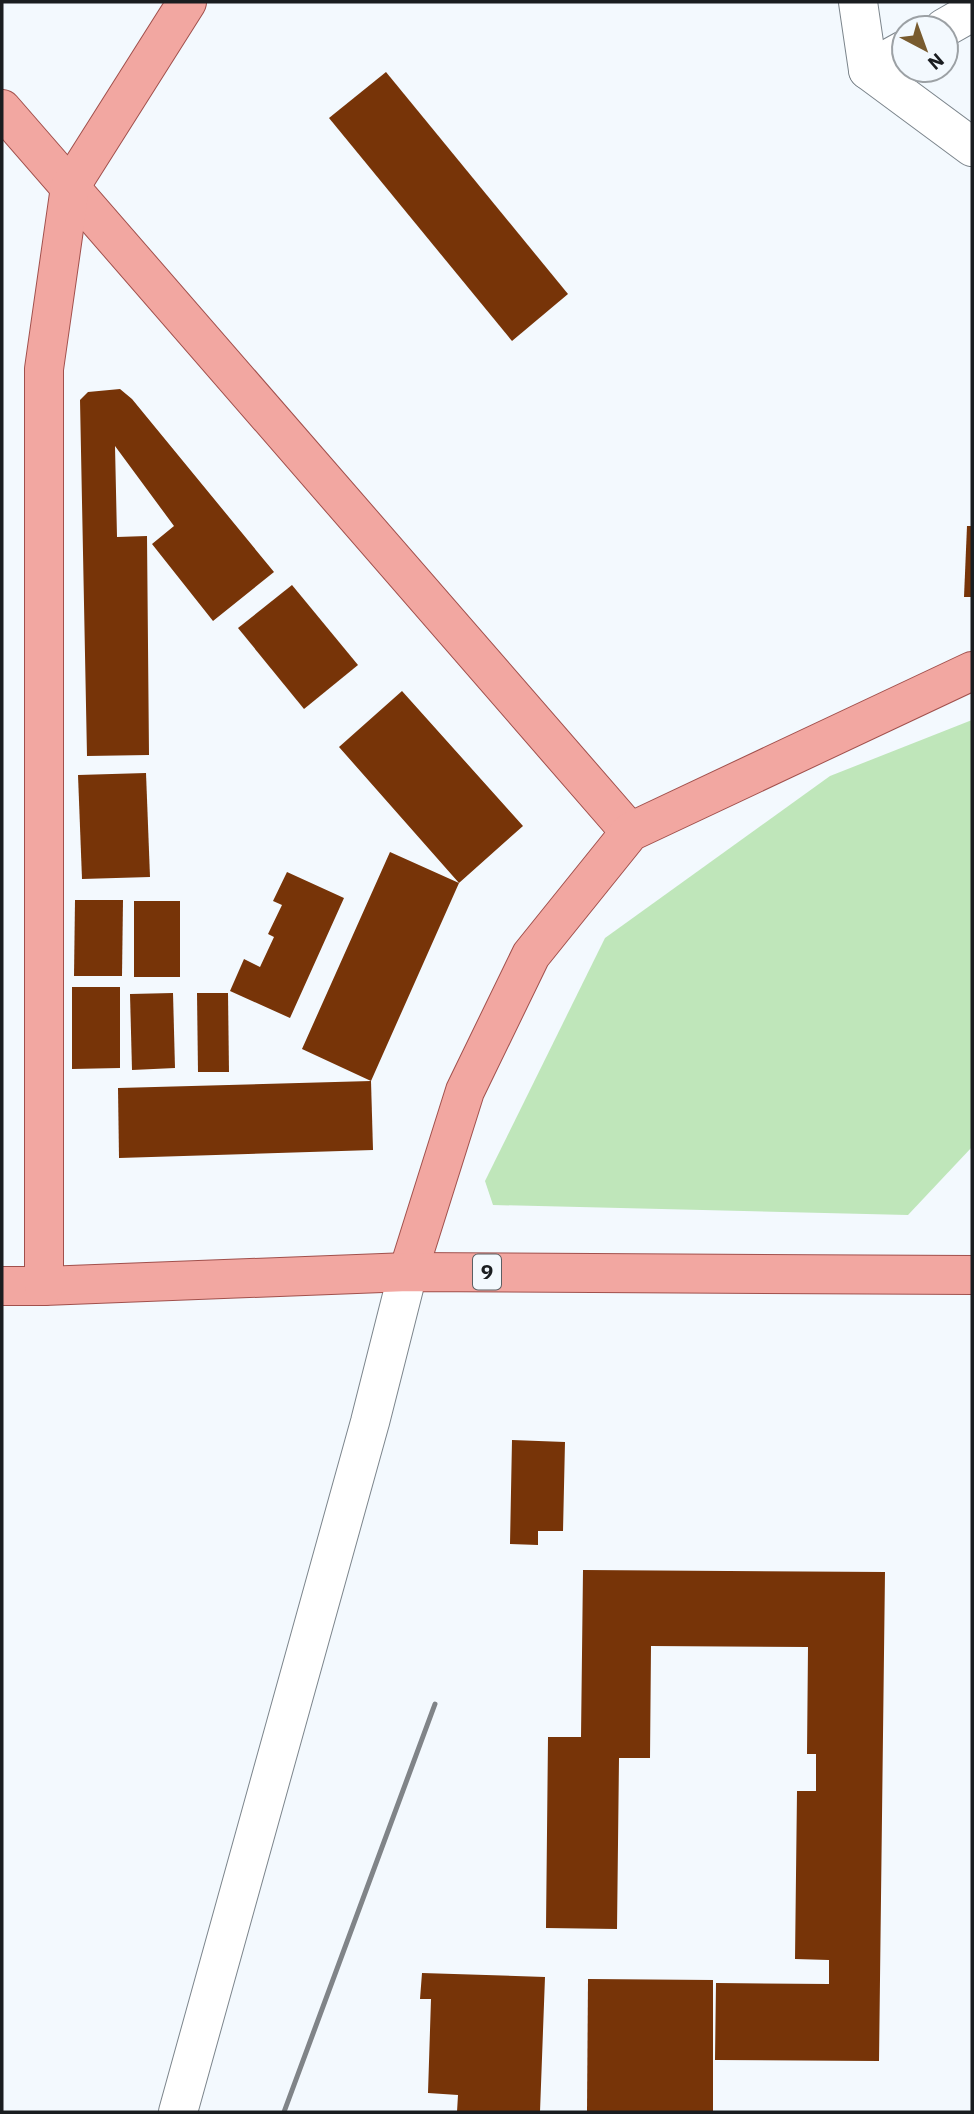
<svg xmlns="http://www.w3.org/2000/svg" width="974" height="2114" font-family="'IBM Plex Sans',sans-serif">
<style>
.green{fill:#bfe6ba}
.building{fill:#773408}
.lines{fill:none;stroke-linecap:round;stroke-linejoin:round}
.minor-casing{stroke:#7c858c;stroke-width:40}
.major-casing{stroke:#a1504c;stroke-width:40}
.minor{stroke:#fff;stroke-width:38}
.major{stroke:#f2a7a1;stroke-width:38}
.rail{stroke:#808488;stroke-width:5}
.labels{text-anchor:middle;stroke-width:7;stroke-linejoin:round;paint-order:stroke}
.shield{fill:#f3f9fe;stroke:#5b5f63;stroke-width:2}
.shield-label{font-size:21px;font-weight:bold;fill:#1a1d20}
</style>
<rect width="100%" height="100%" fill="#f3f9fe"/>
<polygon class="green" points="972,720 972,1147 908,1215 493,1205 485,1181 605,938 830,776"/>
<g class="building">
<polygon points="386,72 568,294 512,341 329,118"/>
<polygon points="120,389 132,399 274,572 213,621 152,544 174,526 115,446 117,537 147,536 149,755 87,756 80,400 88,392"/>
<polygon points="967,526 972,526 972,597 964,597"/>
<polygon points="292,585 358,665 304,709 238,628"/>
<polygon points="402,691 523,826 459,883 371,1081 302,1049 390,852 459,883 339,747"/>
<polygon points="146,773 150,877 82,879 78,775"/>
<polygon points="287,872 344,898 290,1018 230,991 244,959 260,967 274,937 268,934 282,905 273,901"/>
<polygon points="75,900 123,900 122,976 74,976"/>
<rect x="134" y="901" width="46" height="76"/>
<polygon points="72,987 120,987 120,1068 72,1069"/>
<polygon points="173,993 175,1068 132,1070 130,994"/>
<polygon points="197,993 228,993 229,1072 198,1072"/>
<polygon points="371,1081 373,1150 119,1158 118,1088"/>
<polygon points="512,1440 565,1442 563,1531 538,1531 538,1545 510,1544"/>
<polygon points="583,1570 885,1572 879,2061 715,2060 716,1983 829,1984 829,1960 795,1959 797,1791 816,1791 816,1754 807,1754 808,1647 651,1646 650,1758 619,1758 617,1929 546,1928 548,1737 581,1737"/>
<polygon points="422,1973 545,1977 540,2112 457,2112 458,2095 428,2093 431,1999 420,1999"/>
<polygon points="588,1979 713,1980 713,2112 587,2112"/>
</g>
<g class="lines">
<g class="minor-casing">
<g id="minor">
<polyline points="858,2 868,70 972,147"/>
<polyline points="944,28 972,12"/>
<polyline points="868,70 904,50"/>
<polyline points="178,2112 370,1422 408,1272"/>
</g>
</g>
<g class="major-casing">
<g id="major">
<polyline points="2,109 630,832"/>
<polyline points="408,1272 465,1091 531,955 630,832 972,671"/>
<polyline points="2,1286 44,1286 408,1272 972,1275"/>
<polyline points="44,1286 44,369 70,187 187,2"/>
</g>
</g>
<use href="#minor" class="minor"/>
<use href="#major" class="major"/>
<polyline class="rail" points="284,2112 435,1704"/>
</g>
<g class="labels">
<rect class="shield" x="473" y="1254.5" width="28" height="35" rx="5"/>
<g class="shield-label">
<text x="487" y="1279">9</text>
</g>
</g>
<rect width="974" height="2114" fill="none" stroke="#1a1d20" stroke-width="7"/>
<g transform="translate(925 49) rotate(139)"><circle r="33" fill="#f3f9fe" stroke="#9ca1a5" stroke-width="2"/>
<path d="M0-5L12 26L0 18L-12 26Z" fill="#785b2f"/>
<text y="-10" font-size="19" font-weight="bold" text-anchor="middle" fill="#1a1d20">N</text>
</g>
</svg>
